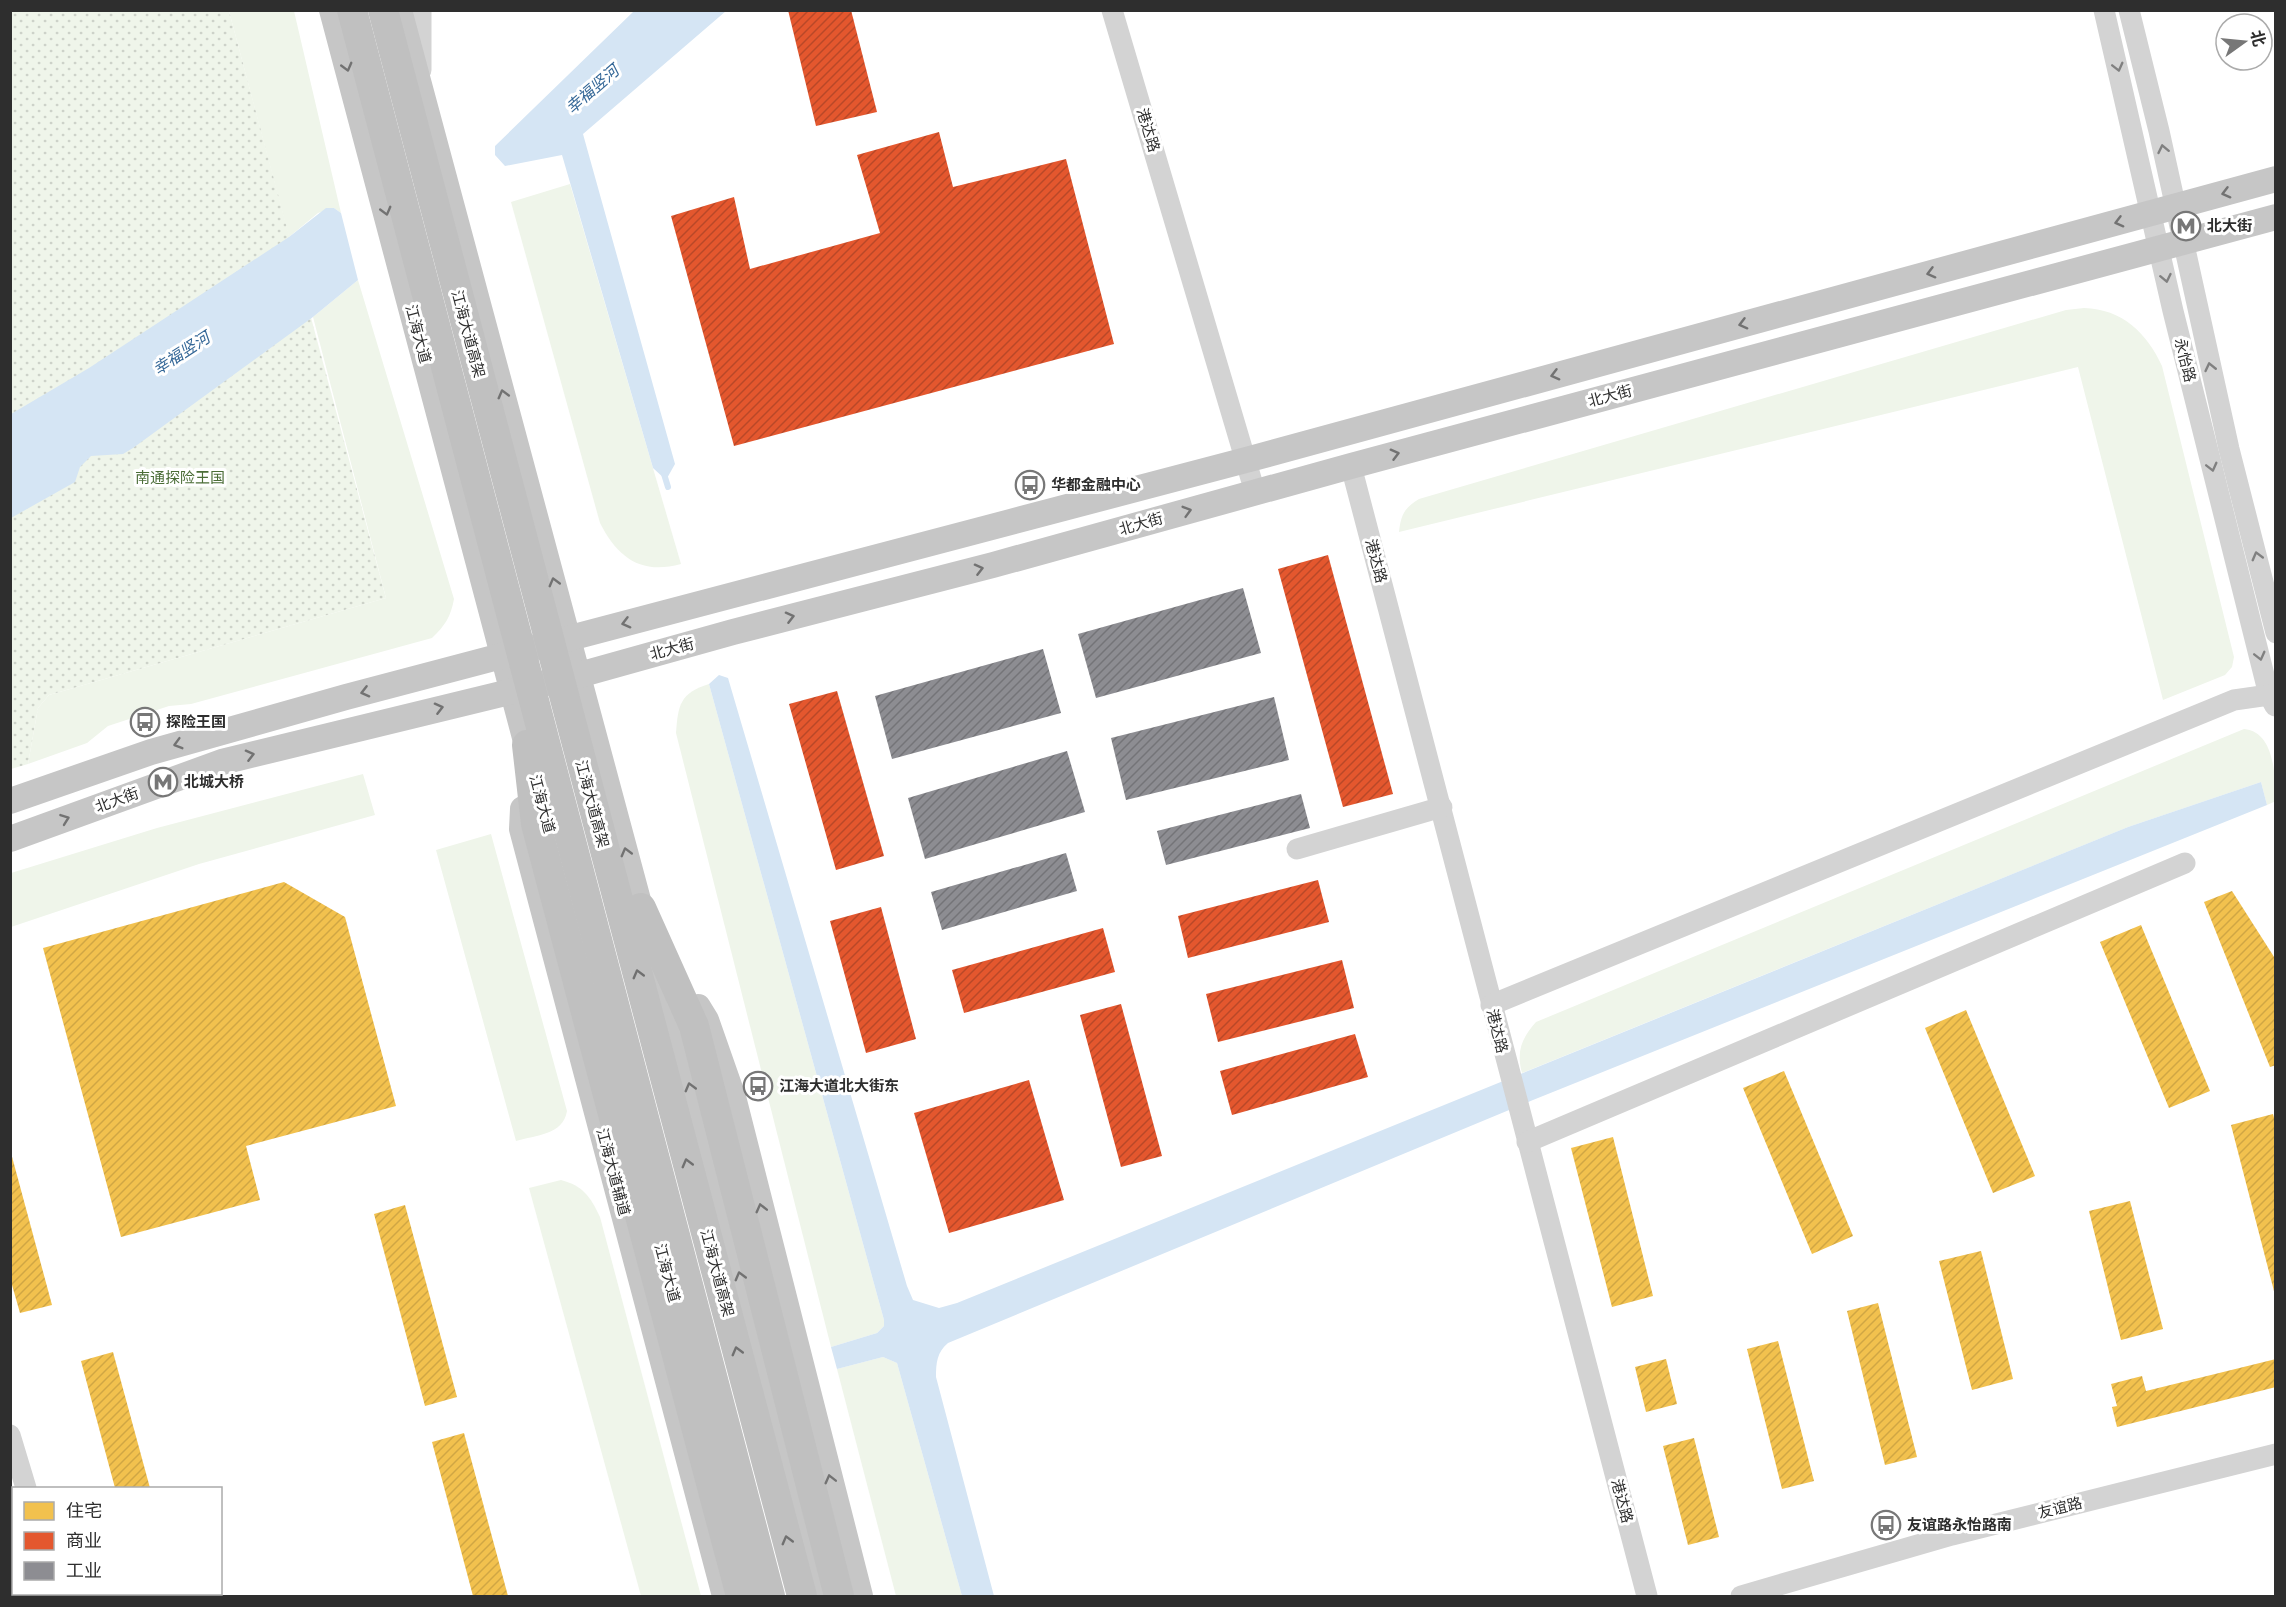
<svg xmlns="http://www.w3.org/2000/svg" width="2286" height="1607" font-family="Lato,'Noto Sans SC',sans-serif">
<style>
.grass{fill:#eff5ea}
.park{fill:url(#park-dots)}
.water{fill:#d5e5f4}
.homes{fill:url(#homes-hatch)}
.shops{fill:url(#shops-hatch)}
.industry{fill:url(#industry-hatch)}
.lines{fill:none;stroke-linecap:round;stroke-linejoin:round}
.stream{stroke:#d5e5f4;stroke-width:6}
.minor{stroke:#d3d3d3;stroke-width:21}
.major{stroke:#c6c6c6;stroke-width:26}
.highway{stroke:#c0c0c0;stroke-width:30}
.highway-bridge{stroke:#c0c0c0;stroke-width:30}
.oneway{stroke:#727272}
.oneway2{stroke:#808080}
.oneway3{stroke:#707070}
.labels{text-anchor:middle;stroke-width:6;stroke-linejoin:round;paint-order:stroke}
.street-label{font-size:15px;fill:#2e2e2e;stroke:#fff}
.poi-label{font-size:15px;font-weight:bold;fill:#2e2e2e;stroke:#fff;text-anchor:start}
.park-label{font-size:15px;fill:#4b6d37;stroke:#fff}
.water-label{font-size:16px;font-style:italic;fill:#346797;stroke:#fff}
</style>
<defs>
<pattern id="park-dots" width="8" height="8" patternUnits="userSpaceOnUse" patternTransform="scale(1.5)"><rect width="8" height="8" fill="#eff5ea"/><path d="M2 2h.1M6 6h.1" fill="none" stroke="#cdd2c9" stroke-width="1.8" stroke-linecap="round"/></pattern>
<pattern id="homes-hatch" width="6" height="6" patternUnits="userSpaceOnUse" patternTransform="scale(1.5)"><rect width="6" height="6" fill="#f2c14e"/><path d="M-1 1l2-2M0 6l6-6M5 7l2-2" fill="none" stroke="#d0a644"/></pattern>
<pattern id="shops-hatch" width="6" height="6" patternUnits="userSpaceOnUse" patternTransform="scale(1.5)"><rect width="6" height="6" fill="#e4572e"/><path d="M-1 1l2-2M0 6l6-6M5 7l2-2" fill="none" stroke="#b94828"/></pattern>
<pattern id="industry-hatch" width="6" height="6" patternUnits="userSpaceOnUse" patternTransform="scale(1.5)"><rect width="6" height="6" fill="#8d8d92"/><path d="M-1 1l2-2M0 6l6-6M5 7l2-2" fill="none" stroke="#747478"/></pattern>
</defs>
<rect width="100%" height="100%" fill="#fff"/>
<g class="grass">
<polygon points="229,11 294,11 341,213 334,208 318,213 289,237"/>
<path d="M570 184 681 564C641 575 618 558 600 523L511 202Z"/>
<path d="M358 280 454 599C451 616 445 626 432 638L191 704 169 706 108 726 87 743 28 764 38 708 49 695 386 598 313 317Z"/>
<path d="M2084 308C2122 309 2147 333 2162 366L2234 657 2232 667 2225 675 2163 700 2078 367 1399 532C1401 515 1404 508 1419 499L2066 310Z"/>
<path d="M709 684 884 1320V1326L877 1333 831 1347 676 733C678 705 680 693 709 684Z"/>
<path d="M2244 729C2275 732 2275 776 2276 801L2267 805 2261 782 2128 827 1522 1073C1516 1051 1522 1038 1536 1022Z"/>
<polygon points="363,774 375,815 199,864 11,927 11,873 157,828"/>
<path d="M491 834 567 1111C563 1135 536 1135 516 1141L436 850Z"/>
<path d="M561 1180C583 1186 590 1196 600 1217L701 1596H641L529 1188Z"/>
<polygon points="883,1357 897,1363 962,1596 896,1596 837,1369"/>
</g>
<polygon class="park" points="10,11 229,11 386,598 49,695 38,708 28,764 11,769"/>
<g class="water">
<polygon points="634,11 726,11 583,134 675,464 666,480 653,468 562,155 505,166 495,155 495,146"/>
<polygon points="326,208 334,208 341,213 358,280 313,317 133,448 123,454 91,456 80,467 75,482 11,518 11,414 89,368 289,237"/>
<path d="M719 675 728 678 907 1286 913 1300 939 1308 957 1303 2128 827 2261 782 2267 805 1533 1100 948 1343C937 1352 936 1363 936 1377L994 1596H962L897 1363 883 1357 837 1369 831 1347 877 1333 884 1326V1320L709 684Z"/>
</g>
<g class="homes">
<polygon points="284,882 345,917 396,1106 246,1146 260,1200 121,1237 43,948"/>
<polygon points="2232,891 2276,960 2276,1065 2270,1067 2204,902"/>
<polygon points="2141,925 2210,1091 2169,1108 2100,942"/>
<polygon points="1966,1010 2035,1176 1993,1193 1925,1028"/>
<polygon points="1784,1071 1853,1236 1812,1254 1743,1088"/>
<polygon points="2273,1114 2276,1125 2275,1295 2231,1125"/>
<polygon points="1613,1137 1653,1296 1612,1307 1571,1148"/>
<polygon points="11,1153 52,1305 20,1313 10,1278"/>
<polygon points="2130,1201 2163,1329 2121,1340 2089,1211"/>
<polygon points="405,1205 457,1397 425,1406 374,1214"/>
<polygon points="1981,1251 2013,1379 1972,1390 1939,1261"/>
<polygon points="1878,1303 1917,1457 1885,1465 1847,1311"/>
<polygon points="1778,1341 1814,1481 1782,1489 1747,1349"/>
<polygon points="113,1352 150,1488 115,1488 81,1361"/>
<polygon points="1666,1359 1677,1404 1646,1412 1635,1367"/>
<polygon points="2276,1359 2276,1387 2117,1427 2112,1407 2117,1406 2111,1384 2142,1376 2146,1391"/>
<polygon points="464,1433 508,1596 473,1596 432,1442"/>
<polygon points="1694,1438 1719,1537 1688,1545 1663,1446"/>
<polygon points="184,1594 218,1594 219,1596 185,1596"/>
</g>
<g class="shops">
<polygon points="788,10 851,10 877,112 816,126"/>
<polygon points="939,132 953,187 1066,159 1114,344 734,446 671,216 734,197 750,269 880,233 857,155"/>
<polygon points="1328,555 1393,794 1343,807 1278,569"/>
<polygon points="837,691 884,856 836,870 789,704"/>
<polygon points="1318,880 1329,922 1188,958 1178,916"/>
<polygon points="881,907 916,1039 866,1053 830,921"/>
<polygon points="1103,928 1115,972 964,1013 952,970"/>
<polygon points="1342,960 1354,1008 1218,1042 1206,994"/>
<polygon points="1121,1004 1162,1156 1121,1167 1080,1015"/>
<polygon points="1355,1034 1368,1077 1232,1115 1220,1071"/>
<polygon points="1029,1080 1064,1200 949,1233 914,1113"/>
</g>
<g class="industry">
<polygon points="1243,588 1261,653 1096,698 1078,634"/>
<polygon points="1043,649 1061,713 892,759 875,696"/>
<polygon points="1274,697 1289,760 1126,800 1111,738"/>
<polygon points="1067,751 1085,812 925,859 908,798"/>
<polygon points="1301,794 1310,828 1166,865 1157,831"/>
<polygon points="1066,853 1077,891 942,930 931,892"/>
</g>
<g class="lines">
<polyline class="stream" points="664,474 668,487"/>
<g class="minor">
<polyline points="421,10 421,70"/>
<polyline points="1112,10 1255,492"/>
<polyline points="2104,10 2173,311 2269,695 2275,706"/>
<polyline points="2129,10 2159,131 2229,449 2276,633"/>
<polyline points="1351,466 1647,1596"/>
<polyline points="1297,849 1442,807"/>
<polyline points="1491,1005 2234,700 2276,694"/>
<polyline points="1527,1142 2185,863"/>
<polyline points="10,1435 26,1488"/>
<polyline points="56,1594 56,1596"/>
<polyline points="1741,1596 1952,1535 2276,1454"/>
</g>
<g class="major">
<polyline points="332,10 532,764"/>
<polyline points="399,10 645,926"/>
<polyline points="10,801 151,752 346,697 1246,460 2276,179"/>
<polyline points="523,809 522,829 725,1596"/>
<polyline points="10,839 222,762 579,675 733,632 993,565 1351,466 2276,217"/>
<polyline points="659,972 824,1596"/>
<polyline points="698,1007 706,1020 733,1097 860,1596"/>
</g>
<g class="highway">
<polyline points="527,745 536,824 741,1596"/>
<polyline points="641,908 694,1026 839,1596"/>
</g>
<g class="highway-bridge">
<polyline points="352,10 770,1596"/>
<polyline points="383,10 802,1596"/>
</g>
</g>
<defs><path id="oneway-chevron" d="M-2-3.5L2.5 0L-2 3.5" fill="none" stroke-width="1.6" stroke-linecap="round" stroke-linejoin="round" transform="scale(1.5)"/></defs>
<g class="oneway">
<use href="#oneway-chevron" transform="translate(347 67) rotate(75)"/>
<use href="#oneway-chevron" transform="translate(2226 193) rotate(165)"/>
<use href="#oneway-chevron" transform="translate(386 211) rotate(75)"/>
<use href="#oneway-chevron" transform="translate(2119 222) rotate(165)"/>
<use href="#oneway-chevron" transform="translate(1931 273) rotate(165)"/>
<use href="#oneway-chevron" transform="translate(1743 324) rotate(165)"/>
<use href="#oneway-chevron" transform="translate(1555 375) rotate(165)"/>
<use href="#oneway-chevron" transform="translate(503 394) rotate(-105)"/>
<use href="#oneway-chevron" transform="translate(1395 454) rotate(-15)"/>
<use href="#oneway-chevron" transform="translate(1187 511) rotate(-16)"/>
<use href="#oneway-chevron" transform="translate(979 569) rotate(-14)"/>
<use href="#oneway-chevron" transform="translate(554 582) rotate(-105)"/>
<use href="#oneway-chevron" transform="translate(790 617) rotate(-14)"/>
<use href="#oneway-chevron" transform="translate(626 623) rotate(165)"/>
<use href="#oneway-chevron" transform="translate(365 692) rotate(166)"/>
<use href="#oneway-chevron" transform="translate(439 708) rotate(-14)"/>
<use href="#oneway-chevron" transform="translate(178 744) rotate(164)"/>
<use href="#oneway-chevron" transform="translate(250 755) rotate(-14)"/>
<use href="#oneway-chevron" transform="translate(65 819) rotate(-20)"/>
<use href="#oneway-chevron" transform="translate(626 852) rotate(-105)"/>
<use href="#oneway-chevron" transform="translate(690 1087) rotate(-105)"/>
<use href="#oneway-chevron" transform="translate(761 1208) rotate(-104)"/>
<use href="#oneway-chevron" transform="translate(740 1276) rotate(-105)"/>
<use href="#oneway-chevron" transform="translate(830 1479) rotate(-104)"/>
</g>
<g class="oneway2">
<use href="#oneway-chevron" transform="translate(2118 67) rotate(76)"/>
<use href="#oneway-chevron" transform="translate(2163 149) rotate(-102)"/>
<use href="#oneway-chevron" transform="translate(2166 278) rotate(78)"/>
<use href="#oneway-chevron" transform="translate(2210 367) rotate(-103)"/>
<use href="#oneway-chevron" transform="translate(2212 467) rotate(76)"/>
<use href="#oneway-chevron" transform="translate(2257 556) rotate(-105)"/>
<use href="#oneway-chevron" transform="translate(2260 656) rotate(76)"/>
</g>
<g class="oneway3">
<use href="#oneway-chevron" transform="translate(638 974) rotate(-105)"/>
<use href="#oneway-chevron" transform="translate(687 1163) rotate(-105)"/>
<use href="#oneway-chevron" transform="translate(737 1351) rotate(-105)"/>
<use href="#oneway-chevron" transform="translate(787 1540) rotate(-105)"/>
</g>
<defs>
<g id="metro-ring" transform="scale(1.5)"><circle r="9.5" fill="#fff" stroke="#777" stroke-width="1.5"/><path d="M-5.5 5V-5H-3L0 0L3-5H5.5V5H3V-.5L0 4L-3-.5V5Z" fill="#777"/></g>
<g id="bus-ring" transform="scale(1.5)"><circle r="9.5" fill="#fff" stroke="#777" stroke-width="1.5"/><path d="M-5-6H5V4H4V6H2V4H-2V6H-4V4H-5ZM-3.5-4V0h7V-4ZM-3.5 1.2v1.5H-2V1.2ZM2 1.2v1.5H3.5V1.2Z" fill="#777"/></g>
</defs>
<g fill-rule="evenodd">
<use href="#metro-ring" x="2186" y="226"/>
<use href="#bus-ring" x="1030" y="485"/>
<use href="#bus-ring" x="145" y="722"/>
<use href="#metro-ring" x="163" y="782"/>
<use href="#bus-ring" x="758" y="1086"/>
<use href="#bus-ring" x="1886" y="1525"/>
</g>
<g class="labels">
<g class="street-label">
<text transform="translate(1148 130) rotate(73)" y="5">港达路</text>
<text transform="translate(418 334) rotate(75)" y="5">江海大道</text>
<text transform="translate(468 334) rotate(75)" y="5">江海大道高架</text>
<text transform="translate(2185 360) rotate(76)" y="5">永怡路</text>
<text transform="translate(1610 396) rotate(-15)" y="5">北大街</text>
<text transform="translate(1141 524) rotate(-16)" y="5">北大街</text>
<text transform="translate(1376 561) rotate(75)" y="5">港达路</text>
<text transform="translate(672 649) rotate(-15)" y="5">北大街</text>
<text transform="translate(117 800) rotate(-20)" y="5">北大街</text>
<text transform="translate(542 804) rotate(75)" y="5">江海大道</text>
<text transform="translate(592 804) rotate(75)" y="5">江海大道高架</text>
<text transform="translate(1497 1031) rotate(76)" y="5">港达路</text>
<text transform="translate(613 1172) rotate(75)" y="5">江海大道辅道</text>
<text transform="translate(667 1273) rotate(75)" y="5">江海大道</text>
<text transform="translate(717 1273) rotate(75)" y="5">江海大道高架</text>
<text transform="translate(1622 1501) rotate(75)" y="5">港达路</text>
<text transform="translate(2060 1508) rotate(-14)" y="5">友谊路</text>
</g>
<g class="poi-label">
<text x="2207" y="231">北大街</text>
<text x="1051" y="490">华都金融中心</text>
<text x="166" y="727">探险王国</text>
<text x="184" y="787">北城大桥</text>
<text x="779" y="1091">江海大道北大街东</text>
<text x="1907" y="1530">友谊路永怡路南</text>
</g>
<g class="park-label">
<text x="180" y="483">南通探险王国</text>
</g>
<g class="water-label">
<text transform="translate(592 89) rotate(-41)" y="6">幸福竖河</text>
<text transform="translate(181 353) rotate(-33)" y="6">幸福竖河</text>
</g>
</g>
<rect width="2286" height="1607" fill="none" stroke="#2e2e2e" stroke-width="24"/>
<rect x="12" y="1487" width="210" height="108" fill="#ffffff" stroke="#ababab" stroke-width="1.5"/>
<rect x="24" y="1502" width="30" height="18" fill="#f2c14e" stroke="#ababab" stroke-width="1.5"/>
<text x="66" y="1517" font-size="18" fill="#2e2e2e">住宅</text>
<rect x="24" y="1532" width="30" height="18" fill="#e4572e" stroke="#ababab" stroke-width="1.5"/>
<text x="66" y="1547" font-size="18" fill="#2e2e2e">商业</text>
<rect x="24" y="1562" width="30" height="18" fill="#8d8d92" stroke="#ababab" stroke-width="1.5"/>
<text x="66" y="1577" font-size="18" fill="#2e2e2e">工业</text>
<g transform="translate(2244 42) rotate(75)"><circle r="28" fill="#ffffff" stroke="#ababab" stroke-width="1.5"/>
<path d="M0-4.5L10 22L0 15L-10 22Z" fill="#777777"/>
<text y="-9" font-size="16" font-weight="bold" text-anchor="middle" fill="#2e2e2e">北</text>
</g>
</svg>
